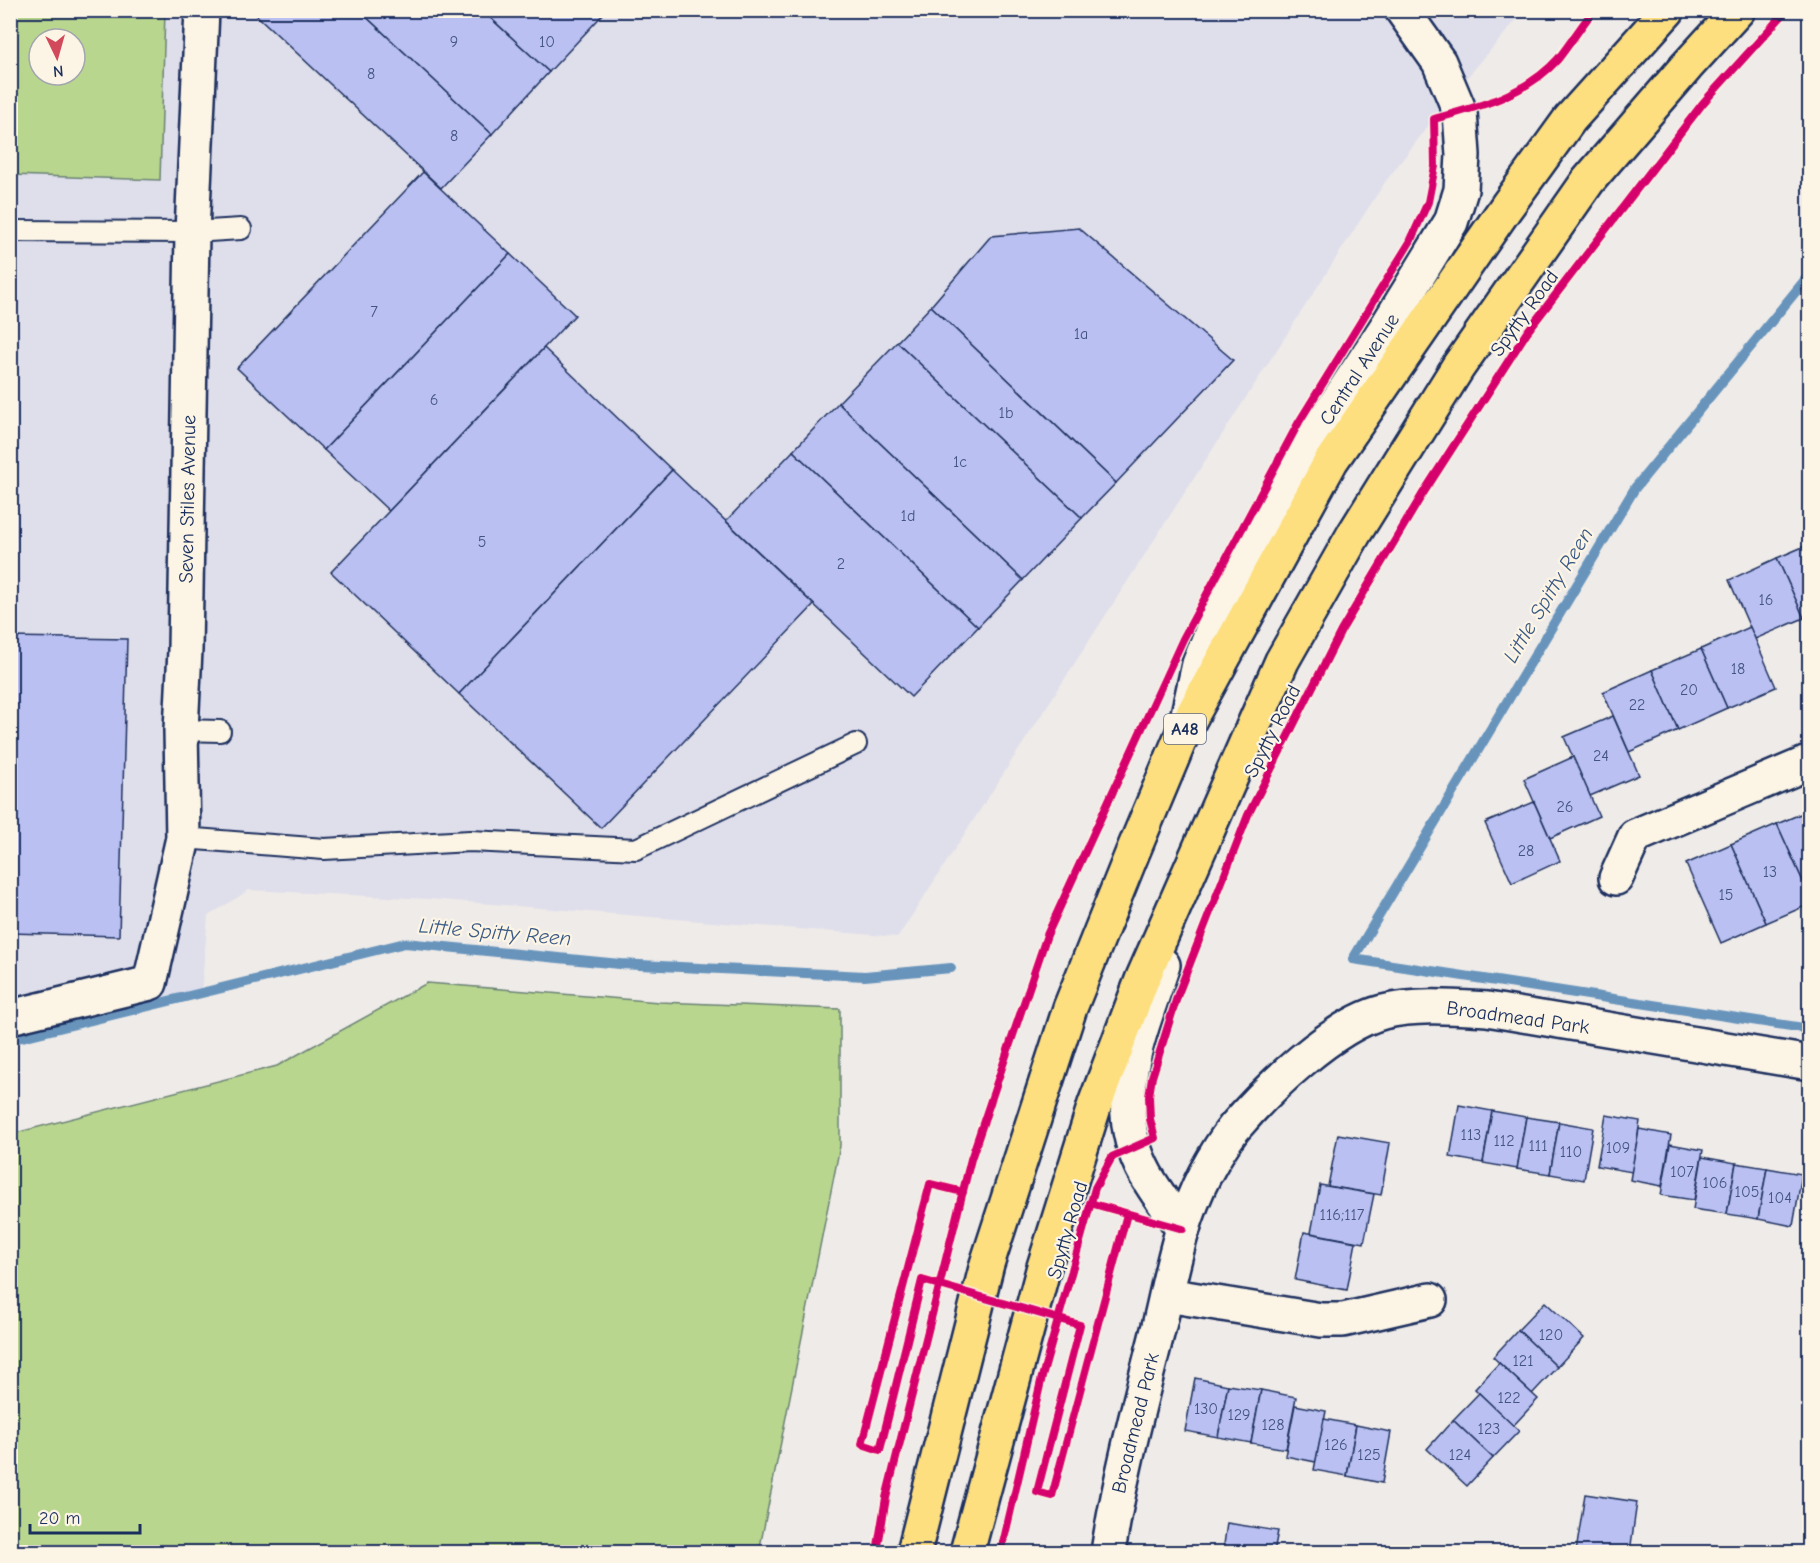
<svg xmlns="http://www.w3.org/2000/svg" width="1820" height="1563" font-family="'Comic Neue',sans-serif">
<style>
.built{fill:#dfdeeb;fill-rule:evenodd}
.green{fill:#b9d68e;stroke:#6a8276;stroke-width:1.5;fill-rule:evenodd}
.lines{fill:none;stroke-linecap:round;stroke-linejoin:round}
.stream{stroke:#6794bc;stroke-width:10}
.building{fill:#bac1f2;stroke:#1b2f5e;stroke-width:1.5}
.lane-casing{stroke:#1b2f5e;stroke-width:24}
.street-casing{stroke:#1b2f5e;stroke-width:38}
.primary-casing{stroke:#1b2f5e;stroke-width:38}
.lane{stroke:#fcf5e5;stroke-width:20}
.street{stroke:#fcf5e5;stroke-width:33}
.primary{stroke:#fddf80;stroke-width:33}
.cycleway-casing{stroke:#fcf5e5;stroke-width:11}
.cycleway{stroke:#d6006c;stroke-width:8}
.labels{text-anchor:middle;stroke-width:4.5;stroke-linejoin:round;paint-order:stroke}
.number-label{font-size:16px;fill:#435483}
.shield{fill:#fcf5e5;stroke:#5e6a86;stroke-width:1.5}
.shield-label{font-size:18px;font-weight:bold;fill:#1b2f5e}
.street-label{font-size:20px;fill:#1b2f5e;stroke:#fcf5e5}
.water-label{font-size:21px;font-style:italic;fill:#3a5985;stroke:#fcf5e5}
</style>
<rect width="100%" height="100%" fill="#efebe8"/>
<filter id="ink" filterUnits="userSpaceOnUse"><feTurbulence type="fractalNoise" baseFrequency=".0167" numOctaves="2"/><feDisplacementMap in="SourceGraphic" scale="12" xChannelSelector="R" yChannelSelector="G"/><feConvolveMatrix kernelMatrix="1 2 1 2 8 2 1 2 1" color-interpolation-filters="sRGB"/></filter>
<g filter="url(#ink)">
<path class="built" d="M10 11H1524L1453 94 1385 182 898 937 430 899 249 890 208 916 201 993 11 1037ZM39 39H75V75H39Z"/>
<g class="green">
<path d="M11 10 165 11 160 180 11 175ZM39 39H75V75H39Z"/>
<polygon points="427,983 659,1002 840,1009 840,1146 759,1552 11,1552 11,1134 277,1066"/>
</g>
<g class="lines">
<g class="stream">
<polyline points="1810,274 1635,488 1353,959 1810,1029"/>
<polyline points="10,1040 405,943 620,964 865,976 951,968"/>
</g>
</g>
<g class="building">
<polygon points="251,10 359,10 492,134 441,188"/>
<polygon points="359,10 482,10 549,72 492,134"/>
<polygon points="482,10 607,10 549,72"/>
<polygon points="423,172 510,254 324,450 237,368"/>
<polygon points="1079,228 1233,360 1116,483 931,306 991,236"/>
<polygon points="510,254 575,315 389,511 324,450"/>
<polygon points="931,306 1116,483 1082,518 897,342"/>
<polygon points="897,342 1082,518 1023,580 838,403"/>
<polygon points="544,348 672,470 459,694 331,572"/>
<polygon points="838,403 1023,580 978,627 793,451"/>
<polygon points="793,451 978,627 911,697 726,521"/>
<polygon points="672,470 814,605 601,828 459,694"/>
<polygon points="1810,544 1810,615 1804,618 1777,558"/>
<polygon points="1777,558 1804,618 1755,639 1729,580"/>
<polygon points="1750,627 1776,687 1727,708 1701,649"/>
<polygon points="10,637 127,639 119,936 10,933"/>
<polygon points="1701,649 1727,708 1678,730 1652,670"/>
<polygon points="1652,670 1678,730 1629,752 1603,692"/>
<polygon points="1613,716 1639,775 1590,796 1564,737"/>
<polygon points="1573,757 1599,816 1550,838 1524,779"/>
<polygon points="1534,802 1560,861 1512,883 1485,823"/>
<polygon points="1810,810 1810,897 1777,824"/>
<polygon points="1777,824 1810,897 1810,904 1766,923 1731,844"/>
<polygon points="1731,844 1766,923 1721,943 1686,864"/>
<polygon points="1459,1105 1492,1111 1483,1163 1450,1157"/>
<polygon points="1492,1111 1526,1117 1517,1169 1483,1163"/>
<polygon points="1606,1115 1640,1121 1632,1172 1597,1166"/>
<polygon points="1526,1117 1559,1122 1550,1174 1517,1169"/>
<polygon points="1559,1122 1593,1128 1584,1180 1550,1174"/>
<polygon points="1639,1129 1671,1135 1662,1186 1630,1180"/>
<polygon points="1338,1134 1390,1143 1381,1195 1328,1186"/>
<polygon points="1670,1144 1703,1150 1694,1200 1661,1195"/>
<polygon points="1702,1157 1736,1163 1727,1214 1693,1209"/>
<polygon points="1736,1163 1767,1168 1758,1219 1727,1214"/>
<polygon points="1767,1168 1802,1174 1793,1226 1758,1219"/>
<polygon points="1320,1185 1374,1194 1364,1243 1311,1233"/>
<polygon points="1304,1232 1356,1242 1347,1290 1295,1280"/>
<polygon points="1545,1302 1584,1338 1557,1367 1518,1330"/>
<polygon points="1518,1330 1557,1367 1532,1394 1493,1357"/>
<polygon points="1499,1363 1538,1399 1513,1426 1475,1389"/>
<polygon points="1195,1378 1228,1385 1218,1437 1185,1431"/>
<polygon points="1228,1385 1261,1390 1251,1443 1218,1437"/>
<polygon points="1261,1390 1296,1397 1286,1449 1251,1443"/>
<polygon points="1479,1393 1519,1431 1493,1458 1453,1420"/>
<polygon points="1295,1405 1326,1411 1316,1462 1285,1456"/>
<polygon points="1324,1419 1356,1425 1347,1476 1314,1470"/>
<polygon points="1453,1420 1493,1458 1467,1486 1427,1449"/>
<polygon points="1356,1425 1391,1432 1382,1483 1347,1476"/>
<polygon points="1585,1494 1637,1502 1630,1552 1576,1552"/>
<polygon points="1227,1523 1278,1531 1274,1552 1223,1552"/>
<polygon points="1810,1524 1810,1552 1805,1552"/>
</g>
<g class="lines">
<g class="lane-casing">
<g id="lane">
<polyline points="10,231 192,232 241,229"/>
<polyline points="181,730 220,731"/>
<polyline points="183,838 324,849 470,841 636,849 856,744"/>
</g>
</g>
<g class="street-casing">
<g id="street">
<polyline points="1188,714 1199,664 1220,611 1315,436 1389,323 1451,222 1461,190 1463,155 1460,112 1439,62 1402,10"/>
<polyline points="1616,878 1635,836 1810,762"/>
<path d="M1163 965C1140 1035 1106 1104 1146 1175 1157 1194 1170 1211 1183 1229"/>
<polyline points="10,1017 150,983 183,838 181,730 185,650 192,232 202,10"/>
<polyline points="1167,1295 1321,1320 1343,1320 1430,1300"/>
<path d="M1108 1552C1120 1476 1140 1401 1159 1326 1171 1276 1180 1221 1205 1174 1213 1159 1223 1142 1234 1128 1267 1089 1333 1025 1383 1012 1417 1004 1453 1007 1487 1009L1810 1063"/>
</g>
</g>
<g class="primary-casing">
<g id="primary">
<polyline points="914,1552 987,1264 1070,1008 1132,854 1184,730 1331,461 1507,206 1570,119 1668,10"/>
<polyline points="967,1552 1043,1270 1095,1104 1142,980 1282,661 1354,534 1458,367 1588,181 1687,66 1738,10"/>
</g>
</g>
<use href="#lane" class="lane"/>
<use href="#street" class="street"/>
<use href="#primary" class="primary"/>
<g class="cycleway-casing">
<g id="cycleway">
<polyline points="963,1192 930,1184 862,1444 880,1450 922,1280 1080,1325 1037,1492 1052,1496 1127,1214"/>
<polyline points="1090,1203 1183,1229"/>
<path d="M877 1552 886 1498 971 1159 1047 935 1183 639 1299 422 1410 242 1428 202 1435 166 1434 119C1478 107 1526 95 1558 59 1570 44 1581 26 1594 10"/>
<polyline points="1001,1552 1042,1377 1095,1188 1112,1157 1155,1138 1150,1119 1149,1096 1152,1077 1178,994 1248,815 1341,631 1422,495 1527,332 1703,103 1787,10"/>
</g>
</g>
<use href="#cycleway" class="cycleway"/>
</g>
</g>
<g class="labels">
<g class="number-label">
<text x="454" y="47">9</text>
<text x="547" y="47">10</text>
<text x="371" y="79">8</text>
<text x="454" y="141">8</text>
<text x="374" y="317">7</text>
<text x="1081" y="339">1a</text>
<text x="434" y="405">6</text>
<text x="1006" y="418">1b</text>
<text x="960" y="467">1c</text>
<text x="908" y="521">1d</text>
<text x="482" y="547">5</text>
<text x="841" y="569">2</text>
<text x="1766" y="605">16</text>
<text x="1738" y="674">18</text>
<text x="1689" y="695">20</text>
<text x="1637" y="710">22</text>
<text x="1601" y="761">24</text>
<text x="1565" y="812">26</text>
<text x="1526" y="856">28</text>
<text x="1770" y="877">13</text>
<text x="1726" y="900">15</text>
<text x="1471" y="1140">113</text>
<text x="1504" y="1146">112</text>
<text x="1538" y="1151">111</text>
<text x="1618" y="1153">109</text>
<text x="1571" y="1157">110</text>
<text x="1682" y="1177">107</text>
<text x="1715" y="1188">106</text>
<text x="1747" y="1197">105</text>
<text x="1780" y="1203">104</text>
<text x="1342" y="1220">116;117</text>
<text x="1551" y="1340">120</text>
<text x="1523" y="1366">121</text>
<text x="1509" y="1403">122</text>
<text x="1206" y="1414">130</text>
<text x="1239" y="1420">129</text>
<text x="1273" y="1430">128</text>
<text x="1489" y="1434">123</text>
<text x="1336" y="1450">126</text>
<text x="1369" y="1460">125</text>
<text x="1460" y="1460">124</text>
</g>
<rect class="shield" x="1164" y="714" width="42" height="30" rx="4.5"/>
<g class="shield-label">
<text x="1185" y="735">A48</text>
</g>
<g class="street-label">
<text transform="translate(1524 313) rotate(-54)" y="7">Spytty Road</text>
<text transform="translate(1359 369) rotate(-57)" y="7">Central Avenue</text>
<text transform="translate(187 499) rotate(-89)" y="7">Seven Stiles Avenue</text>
<text transform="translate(1272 731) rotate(-63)" y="7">Spytty Road</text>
<text transform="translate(1518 1017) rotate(8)" y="7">Broadmead Park</text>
<text transform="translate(1067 1230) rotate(-74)" y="7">Spytty Road</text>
<text transform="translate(1135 1423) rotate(-76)" y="7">Broadmead Park</text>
</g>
<g class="water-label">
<text transform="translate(1548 595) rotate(-59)" y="7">Little Spitty Reen</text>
<text transform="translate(495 932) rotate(5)" y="7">Little Spitty Reen</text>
</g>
</g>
<rect width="1820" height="1563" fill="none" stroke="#fcf5e5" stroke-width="36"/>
<rect x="18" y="18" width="1784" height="1527" fill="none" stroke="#1b2f5e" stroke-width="2" filter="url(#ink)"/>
<g transform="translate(57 57) rotate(175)"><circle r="28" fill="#fcf5e5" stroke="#a2a6af" stroke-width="1.5"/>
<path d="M0-4.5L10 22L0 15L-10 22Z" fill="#d1495b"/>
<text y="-9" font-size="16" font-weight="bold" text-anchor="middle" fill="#1b2f5e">N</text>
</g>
<path d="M30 1524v9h110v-9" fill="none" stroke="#1b2f5e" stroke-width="3"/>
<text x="39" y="1524" font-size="18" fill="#1b2f5e" stroke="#fcf5e5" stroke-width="4.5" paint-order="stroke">20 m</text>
</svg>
